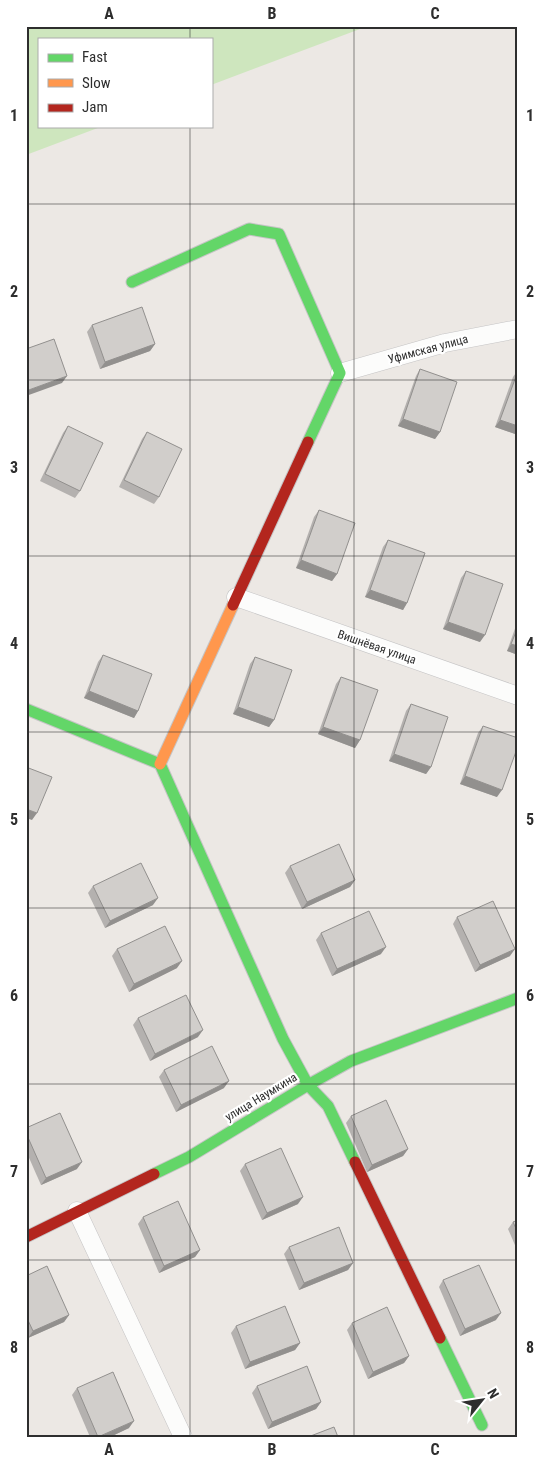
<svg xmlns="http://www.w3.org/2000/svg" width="544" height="1463" font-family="'Roboto Condensed',sans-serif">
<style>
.green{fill:#cee6be}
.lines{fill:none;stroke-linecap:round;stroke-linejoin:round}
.street-casing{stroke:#c5c4c5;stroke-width:19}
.fast-casing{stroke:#c5c4c5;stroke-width:13}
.slow-casing{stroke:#c5c4c5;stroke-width:13}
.jam-casing{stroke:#c5c4c5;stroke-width:13}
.street{stroke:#fcfcfb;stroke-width:18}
.fast{stroke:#63d668;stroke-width:11}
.slow{stroke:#ff974d;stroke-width:11}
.jam{stroke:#b3261e;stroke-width:11}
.wall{fill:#b4b1af}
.shaded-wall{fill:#92908e}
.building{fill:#d1cecb;stroke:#92908e}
.grid{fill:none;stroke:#2e2e2e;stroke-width:1;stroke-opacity:0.55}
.labels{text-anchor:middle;stroke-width:4.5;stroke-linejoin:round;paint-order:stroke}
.street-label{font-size:12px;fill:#2e2e2e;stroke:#fff}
.neatline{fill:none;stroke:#2e2e2e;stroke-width:2}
.grid-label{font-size:16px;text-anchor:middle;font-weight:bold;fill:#2e2e2e}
</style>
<rect width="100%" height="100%" fill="#ece8e4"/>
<polygon class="green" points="26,26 368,26 211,85 211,39 39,39 39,126 103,126 26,155"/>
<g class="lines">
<g class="street-casing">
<g id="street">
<polyline points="340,373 445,343 518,329"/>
<polyline points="236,597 518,696"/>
<polyline points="77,1211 183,1437"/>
</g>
</g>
<g class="fast-casing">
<g id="fast">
<polyline points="132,282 249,229 279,234 340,373 308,442"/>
<polyline points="26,709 160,764 283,1039 308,1085 328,1106 355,1162"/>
<polyline points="154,1174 189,1157 308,1085 351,1061 518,998"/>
<polyline points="440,1338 482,1425"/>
</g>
</g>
<g class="slow-casing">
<polyline id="slow" points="160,764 233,605"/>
</g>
<g class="jam-casing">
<g id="jam">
<polyline points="233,605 308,442"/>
<polyline points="355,1162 440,1338"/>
<polyline points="26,1237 154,1174"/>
</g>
</g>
<use href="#street" class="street"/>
<use href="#fast" class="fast"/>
<use href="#slow" class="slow"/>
<use href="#jam" class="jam"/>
</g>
<g class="wall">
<polygon points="92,325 155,344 150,351 100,369 87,332"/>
<polygon points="420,369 440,432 435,439 398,426 416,376"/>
<polygon points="518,370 518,435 495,427 513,377"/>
<polygon points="68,426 80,491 75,498 40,481 63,433"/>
<polygon points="147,432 159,497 154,504 119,487 142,439"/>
<polygon points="319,510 337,574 332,581 296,568 314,517"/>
<polygon points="388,540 407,603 403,610 365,597 383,547"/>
<polygon points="466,571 480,642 443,629 461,578"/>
<polygon points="518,620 518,655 507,651"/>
<polygon points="103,655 138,711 134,718 84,698 98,662"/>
<polygon points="255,657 274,720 269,727 233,714 250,664"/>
<polygon points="341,677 360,740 355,748 318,734 336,684"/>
<polygon points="411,704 431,767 426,774 389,761 406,711"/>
<polygon points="483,726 497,797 460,784 478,733"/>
<polygon points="290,866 355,880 350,887 302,909 285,873"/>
<polygon points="93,886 153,905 105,928 88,893"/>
<polygon points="457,917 510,956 475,972 453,924"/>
<polygon points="321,933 381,954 332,976 316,940"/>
<polygon points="117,949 177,968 129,992 112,956"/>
<polygon points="138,1018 198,1037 150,1061 133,1025"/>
<polygon points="164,1070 224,1088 176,1112 159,1077"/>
<polygon points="351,1116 408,1149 403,1156 367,1172 346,1123"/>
<polygon points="26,1128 77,1169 41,1185 26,1151"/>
<polygon points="245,1164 298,1204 262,1220 240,1171"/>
<polygon points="143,1217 200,1250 195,1257 159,1273 138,1224"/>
<polygon points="518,1220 518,1252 508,1229 513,1222"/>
<polygon points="289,1247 353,1263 348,1270 299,1290 284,1254"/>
<polygon points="26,1276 69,1315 64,1322 28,1338 26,1334"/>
<polygon points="443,1280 496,1320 460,1336 439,1287"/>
<polygon points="352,1323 409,1356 404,1363 368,1379 347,1330"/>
<polygon points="236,1326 300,1343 295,1350 245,1369 231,1333"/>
<polygon points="257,1386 321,1402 316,1409 268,1429 252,1393"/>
<polygon points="77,1388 129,1428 110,1437 90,1437 72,1395"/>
</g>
<g class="shaded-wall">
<polygon points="155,344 150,351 100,369 105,362"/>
<polygon points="67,376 62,383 26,396 26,391"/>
<polygon points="403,419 440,432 435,439 398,426"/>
<polygon points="500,420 518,426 518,435 495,427"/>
<polygon points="301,560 337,574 332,581 296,568"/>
<polygon points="370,590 407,603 403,610 365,597"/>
<polygon points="448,622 485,635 480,642 443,629"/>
<polygon points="511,644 518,646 518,655 507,651"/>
<polygon points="89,691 138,711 134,718 84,698"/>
<polygon points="238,707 274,720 269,727 233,714"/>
<polygon points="323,727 360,740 355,748 318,734"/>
<polygon points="394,754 431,767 426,774 389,761"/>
<polygon points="465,776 502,790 497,797 460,784"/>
<polygon points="26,809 37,813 32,820 26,818"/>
<polygon points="355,880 350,887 302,909 307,902"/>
<polygon points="158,898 153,905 105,928 110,921"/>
<polygon points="386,947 381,954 332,976 337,969"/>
<polygon points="515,949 510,956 475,972 480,965"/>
<polygon points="182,961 177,968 129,992 134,984"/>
<polygon points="203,1030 198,1037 150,1061 155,1054"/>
<polygon points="229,1081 224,1088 176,1112 181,1105"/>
<polygon points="408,1149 403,1156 367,1172 372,1165"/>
<polygon points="82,1162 77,1169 41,1185 46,1178"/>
<polygon points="303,1197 298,1204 262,1220 267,1213"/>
<polygon points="200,1250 195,1257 159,1273 164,1266"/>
<polygon points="353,1263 348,1270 299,1290 304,1283"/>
<polygon points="501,1313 496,1320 460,1336 465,1329"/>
<polygon points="69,1315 64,1322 28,1338 33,1331"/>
<polygon points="300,1343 295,1350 245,1369 250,1362"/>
<polygon points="409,1356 404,1363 368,1379 373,1372"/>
<polygon points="321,1402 316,1409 268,1429 272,1422"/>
<polygon points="134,1421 129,1428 110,1437 99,1437"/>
</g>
<g class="building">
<polygon points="142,307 155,344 105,362 92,325"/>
<polygon points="54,339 67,376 26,391 26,349"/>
<polygon points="420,369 457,382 440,432 403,419"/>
<polygon points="518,371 518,426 500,420"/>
<polygon points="68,426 103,443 80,491 45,474"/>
<polygon points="147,432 182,449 159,497 124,480"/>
<polygon points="319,510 355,523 337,574 301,560"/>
<polygon points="388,540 425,553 407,603 370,590"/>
<polygon points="466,571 503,584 485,635 448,622"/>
<polygon points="518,627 518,646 511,644"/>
<polygon points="103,655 152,674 138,711 89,691"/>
<polygon points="255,657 292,670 274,720 238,707"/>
<polygon points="341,677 378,690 360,740 323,727"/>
<polygon points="411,704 448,717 431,767 394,754"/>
<polygon points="483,726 518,738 518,746 502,790 465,776"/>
<polygon points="26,767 52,777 37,813 26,809"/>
<polygon points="339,844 355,880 307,902 290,866"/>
<polygon points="141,863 158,898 110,921 93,886"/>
<polygon points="493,901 515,949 480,965 457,917"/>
<polygon points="369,911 386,947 337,969 321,933"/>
<polygon points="165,926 182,961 134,984 117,949"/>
<polygon points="186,995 203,1030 155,1054 138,1018"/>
<polygon points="212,1046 229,1081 181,1105 164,1070"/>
<polygon points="386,1100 408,1149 372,1165 351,1116"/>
<polygon points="60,1113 82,1162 46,1178 26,1133 26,1128"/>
<polygon points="281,1148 303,1197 267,1213 245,1164"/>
<polygon points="178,1201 200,1250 164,1266 143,1217"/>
<polygon points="518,1220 518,1233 513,1222"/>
<polygon points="339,1227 353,1263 304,1283 289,1247"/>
<polygon points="479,1265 501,1313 465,1329 443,1280"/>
<polygon points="47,1266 69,1315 33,1331 26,1316 26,1276"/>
<polygon points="285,1306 300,1343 250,1362 236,1326"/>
<polygon points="387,1307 409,1356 373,1372 352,1323"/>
<polygon points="307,1366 321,1402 272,1422 257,1386"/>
<polygon points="113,1372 134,1421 98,1437 77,1388"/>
<polygon points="334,1427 338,1437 308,1437"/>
</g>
<path class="grid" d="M190 26V39M354 26V1437M190 126V1437M26 204H518M26 380H518M26 556H518M26 732H518M26 908H518M26 1084H518M26 1260H518"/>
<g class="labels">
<g class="street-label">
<text transform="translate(428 349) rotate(-15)" y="4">Уфимская улица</text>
<text transform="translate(377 647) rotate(19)" y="4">Вишнёвая улица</text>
<text transform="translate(261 1097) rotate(-31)" y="4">улица Наумкина</text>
</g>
</g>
<rect width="544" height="1463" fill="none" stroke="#ffffff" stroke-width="55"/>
<rect x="38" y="38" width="175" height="90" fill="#ffffff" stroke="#ababab"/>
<rect x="48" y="54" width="25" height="8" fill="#63d668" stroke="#ababab"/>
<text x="82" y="62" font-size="15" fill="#2e2e2e">Fast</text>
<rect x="48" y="79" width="25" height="8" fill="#ff974d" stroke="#ababab"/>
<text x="82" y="88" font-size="15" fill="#2e2e2e">Slow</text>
<rect x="48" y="104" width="25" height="8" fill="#b3261e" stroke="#ababab"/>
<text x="82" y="112" font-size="15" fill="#2e2e2e">Jam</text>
<g transform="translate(482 1400) rotate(60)" stroke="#ffffff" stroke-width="4" paint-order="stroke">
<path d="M0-4L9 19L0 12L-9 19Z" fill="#2e2e2e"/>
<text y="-8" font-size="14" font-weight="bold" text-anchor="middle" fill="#2e2e2e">N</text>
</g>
<rect x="28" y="28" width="488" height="1408" class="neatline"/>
<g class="grid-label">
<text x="109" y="19">A</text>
<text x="272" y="19">B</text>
<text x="435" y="19">C</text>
<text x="14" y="121">1</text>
<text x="530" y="121">1</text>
<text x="14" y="297">2</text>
<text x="530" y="297">2</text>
<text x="14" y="473">3</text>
<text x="530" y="473">3</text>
<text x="14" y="649">4</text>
<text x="530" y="649">4</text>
<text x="14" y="825">5</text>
<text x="530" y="825">5</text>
<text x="14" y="1001">6</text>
<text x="530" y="1001">6</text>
<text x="14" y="1177">7</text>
<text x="530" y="1177">7</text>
<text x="14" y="1353">8</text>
<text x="530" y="1353">8</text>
<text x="109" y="1455">A</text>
<text x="272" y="1455">B</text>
<text x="435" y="1455">C</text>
</g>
</svg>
